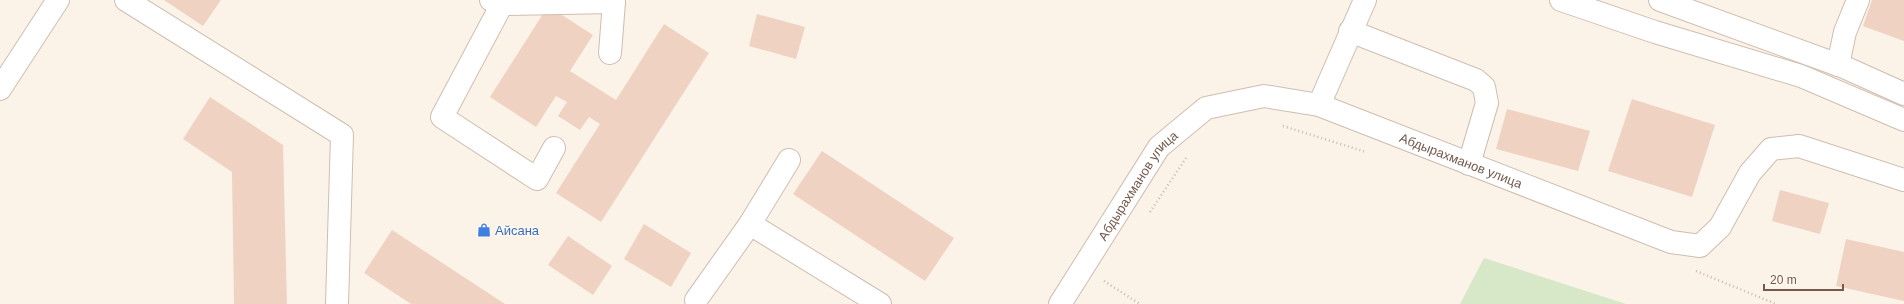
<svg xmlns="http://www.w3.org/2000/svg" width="1904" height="304" font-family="Arial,sans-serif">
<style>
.green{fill:#d6e8c7}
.building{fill:#efd2c1}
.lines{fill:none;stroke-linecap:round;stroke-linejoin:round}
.minor-casing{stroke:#cfbdb1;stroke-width:24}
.path{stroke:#d4b5a4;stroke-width:2.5;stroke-dasharray:1 3;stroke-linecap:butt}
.minor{stroke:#fff;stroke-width:22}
.labels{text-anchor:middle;stroke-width:3;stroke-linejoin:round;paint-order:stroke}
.street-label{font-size:13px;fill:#74594d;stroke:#fef7ee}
.shop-label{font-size:13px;fill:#366cbe;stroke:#fef7ee;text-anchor:start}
</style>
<rect width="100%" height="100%" fill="#fbf3e8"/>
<polygon class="green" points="1484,258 1626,304 1460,304"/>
<g class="building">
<polygon points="164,0 221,0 203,26"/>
<polygon points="1872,0 1904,0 1904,41 1863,26"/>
<polygon points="548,6 593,35 570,71 616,100 664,24 709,53 601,222 556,193 600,124 589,117 580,130 558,116 567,102 556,96 536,127 490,97"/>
<polygon points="757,14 805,27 796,59 749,46"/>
<polygon points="210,97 283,145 287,304 234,304 232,172 183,139"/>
<polygon points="1632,99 1715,125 1692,197 1608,171"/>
<polygon points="1507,109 1590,131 1578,171 1496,149"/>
<polygon points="822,151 954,238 925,281 793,194"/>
<polygon points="1780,190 1829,203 1820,234 1772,221"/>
<polygon points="644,224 691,253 671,287 624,259"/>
<polygon points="392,230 505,304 411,304 364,273"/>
<polygon points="568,236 612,266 593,295 548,265"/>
<polygon points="1846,239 1904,252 1904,301 1836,286"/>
</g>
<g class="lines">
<g class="minor-casing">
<g id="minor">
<polyline points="126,0 342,135 337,304"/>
<polyline points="491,0 502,4 614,2 610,53"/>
<polyline points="1561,0 1655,32 1801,76 1904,120"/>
<polyline points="1660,0 1844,67 1904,94"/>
<polyline points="502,4 442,117 537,179 554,148"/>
<polyline points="1350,31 1476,80 1484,87 1487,103 1469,164"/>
<polyline points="1838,65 1845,32 1858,0"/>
<polyline points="0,89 58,0"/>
<polyline points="1319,105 1365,0"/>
<polyline points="750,224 789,160"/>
<polyline points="696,300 750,224 880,304"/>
<path id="s1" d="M1060 304 1159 147 1206 108 1264 96 1319 105 1671 242 1700 246 1720 227 1750 173 1771 149 1799 146 1904 180"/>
</g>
</g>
<g class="path">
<polyline points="1283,126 1366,152"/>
<polyline points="1150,212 1186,158"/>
<polyline points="1696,271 1776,304"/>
<polyline points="1104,281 1140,304"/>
</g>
<use href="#minor" class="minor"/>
</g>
<defs>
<g id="shop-bare" transform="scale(1.08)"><path d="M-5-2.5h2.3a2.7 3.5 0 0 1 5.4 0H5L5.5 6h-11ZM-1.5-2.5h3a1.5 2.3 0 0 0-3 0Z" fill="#3f7fe0" stroke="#fef7ee" stroke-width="2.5" paint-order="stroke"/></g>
</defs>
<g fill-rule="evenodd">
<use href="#shop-bare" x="484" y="230"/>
</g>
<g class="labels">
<g class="street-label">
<text dy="5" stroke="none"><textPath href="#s1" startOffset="514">Абдырахманов улица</textPath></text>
<text dy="5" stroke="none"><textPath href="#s1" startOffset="142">Абдырахманов улица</textPath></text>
</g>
<g class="shop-label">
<text x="495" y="235">Айсана</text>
</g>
</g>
<path d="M1764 284v6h79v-6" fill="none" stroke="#74594d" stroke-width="2"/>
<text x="1770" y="284" font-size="12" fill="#74594d" stroke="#fef7ee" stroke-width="3" paint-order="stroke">20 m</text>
</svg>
